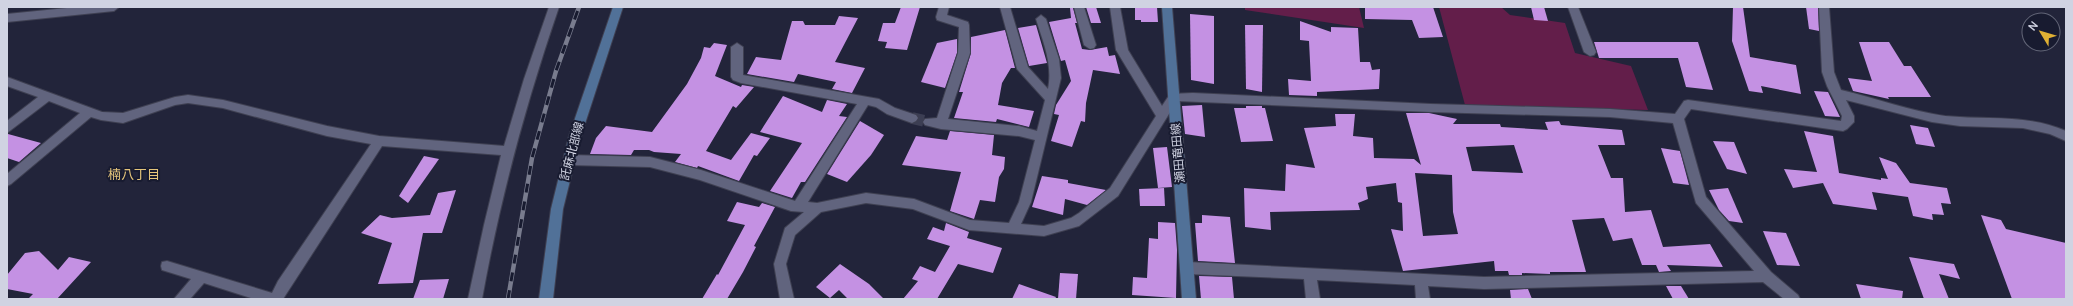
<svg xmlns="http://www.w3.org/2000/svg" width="2073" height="306" font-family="Manrope,'Noto Sans JP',sans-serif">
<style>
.green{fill:#631e4a}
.building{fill:#c491e3;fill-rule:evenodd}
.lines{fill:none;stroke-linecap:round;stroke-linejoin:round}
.minor-tunnel{stroke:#3c3e53;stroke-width:12;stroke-dasharray:12 6;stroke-linecap:butt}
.minor-casing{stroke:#3f4052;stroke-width:2}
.secondary-casing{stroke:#3f4052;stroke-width:2}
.minor{fill:#61647e;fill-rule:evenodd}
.secondary{fill:#517198;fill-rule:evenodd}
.rail-casing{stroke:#797c8e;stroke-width:4.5}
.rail{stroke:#181b30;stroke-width:3;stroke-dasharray:9;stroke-linecap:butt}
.labels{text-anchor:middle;stroke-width:4;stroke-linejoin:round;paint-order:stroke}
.street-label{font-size:12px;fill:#d0d3e2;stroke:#181b30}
.neighbourhood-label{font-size:13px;fill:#e5c57b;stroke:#181b30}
</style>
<rect width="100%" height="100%" fill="#22243a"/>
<g class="green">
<polygon points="1245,7 1359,7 1364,28 1245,10"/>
<polygon points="1439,7 1501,7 1510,15 1565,23 1575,53 1631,66 1648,110 1465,105"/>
</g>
<g class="building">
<polygon points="901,7 920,7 907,50 885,48 887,42 878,41 883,23 895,23"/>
<polygon points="1086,7 1096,7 1101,23 1091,23"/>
<polygon points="1135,7 1157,7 1158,22 1141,22 1141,20 1135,20"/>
<polygon points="1365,7 1433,7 1443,37 1419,38 1412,20 1365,19"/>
<polygon points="1531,7 1544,7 1548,21 1534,20"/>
<polygon points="1733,7 1743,7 1750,57 1796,65 1801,94 1761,86 1763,93 1749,91 1732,41"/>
<polygon points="1806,7 1818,7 1819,31 1809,29"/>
<polygon points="1070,8 1073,8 1077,23 1075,23 1082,49 1090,50 1107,47 1109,56 1115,55 1120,74 1093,70 1086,103 1085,122 1081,121 1072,147 1051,141 1059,115 1054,114 1056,105 1071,81 1065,60 1061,61 1049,22 1071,18"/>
<polygon points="1190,14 1214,16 1214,84 1191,80"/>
<polygon points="839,16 858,18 835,62 865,68 852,93 832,89 836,82 798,74 794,82 747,74 756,57 781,60 792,21 803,21 805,25 835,25"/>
<polygon points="1300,21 1331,32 1331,27 1358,28 1360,62 1370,62 1372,70 1380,69 1379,89 1317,92 1317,96 1289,95 1288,79 1311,81 1309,41 1300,40"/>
<polygon points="1036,25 1047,63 1029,66 1018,28"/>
<polygon points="1245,25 1263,25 1262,92 1246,89"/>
<polygon points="1005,30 1015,68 1011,68 1002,83 998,105 1034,111 1029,127 997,119 996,122 954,118 963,92 959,92 971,53 971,37"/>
<polygon points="957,39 957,53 945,88 921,82 937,43"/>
<polygon points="1594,42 1698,42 1713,90 1686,87 1678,58 1599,58"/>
<polygon points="1859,42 1889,42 1904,66 1911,66 1931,97 1888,97 1889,99 1853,91 1848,78 1872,81"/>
<polygon points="714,43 727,45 715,76 741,87 742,85 754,87 736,108 733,106 706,151 731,160 751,133 770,138 757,156 754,155 739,181 698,166 697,168 675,162 681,154 654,152 649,150 634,150 631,155 590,154 596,138 606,126 652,132 687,84 701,58 704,47 710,48"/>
<polygon points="1814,91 1828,92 1840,117 1825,116"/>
<polygon points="783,96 822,112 827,100 847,104 839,116 847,117 805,182 801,182 792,198 770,191 802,143 760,132"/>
<polygon points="1202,105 1205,137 1185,134 1182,106"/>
<polygon points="1246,106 1262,106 1262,108 1265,108 1273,141 1241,142 1234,108 1246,108"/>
<path d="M1406 113H1429L1457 119 1453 124H1500L1501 127 1548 130 1545 122 1559 121 1561 125 1622 130 1625 145H1598L1611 178H1623L1625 212 1651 210 1663 247 1710 244 1723 267 1667 265 1671 271 1659 272 1656 265H1642L1632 238 1613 241 1604 218 1572 220 1586 272H1550V274L1522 273V275H1509L1508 271H1495L1494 261 1403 271 1391 229 1403 231 1402 203 1398 202 1396 183 1366 187 1368 199 1358 203 1360 210 1270 212 1271 230 1245 227 1244 188 1285 191 1286 164 1315 168 1304 128 1336 126 1335 114H1355L1353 136 1373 138 1374 158 1414 159 1421 165ZM1514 145 1523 173 1472 171 1466 147ZM1415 173 1452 175 1453 212 1458 234 1423 236Z"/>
<polygon points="860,121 884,135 871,155 847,182 827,174"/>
<polygon points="1910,125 1928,128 1935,147 1916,144"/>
<polygon points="950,131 994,135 992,155 1005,157 1004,169 999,177 995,202 980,200 974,219 950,211 961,172 902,165 916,136 947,140"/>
<polygon points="1804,131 1833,136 1839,173 1881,180 1881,178 1888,179 1879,157 1896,163 1910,183 1947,188 1951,204 1941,203 1944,215 1932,214 1933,220 1913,216 1908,197 1872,192 1877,210 1833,204 1823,183 1793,188 1784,169 1817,172"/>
<polygon points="7,134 8,134 41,143 19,162 7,158"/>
<polygon points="1713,141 1734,142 1747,174 1727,169"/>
<polygon points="1167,147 1172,187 1158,188 1153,148"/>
<polygon points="1661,148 1680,151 1689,185 1673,183"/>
<polygon points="424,156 439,159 408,203 399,196"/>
<polygon points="1042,176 1068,180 1068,183 1106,190 1087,205 1065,199 1063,215 1032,207"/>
<polygon points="1164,188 1165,206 1140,206 1139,189"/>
<polygon points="1728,188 1743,223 1729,221 1719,210 1709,190"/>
<polygon points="456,190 442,233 423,233 413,283 378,284 392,243 361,233 380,215 392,218 430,215 438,193"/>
<polygon points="737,202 759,207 762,203 775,207 754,246 756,247 743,272 727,299 702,299 717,274 718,275 745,225 727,221"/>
<polygon points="1202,215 1230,217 1235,263 1198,261 1195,223 1202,223"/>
<polygon points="1981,215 2001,220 2006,229 2066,243 2066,299 2012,299"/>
<polygon points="1158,222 1175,223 1177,250 1176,298 1132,295 1133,277 1147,278 1149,238 1158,239"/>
<polygon points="946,223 969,232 967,238 1002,248 993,273 958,264 937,299 903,299 918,281 912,279 920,266 935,272 950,246 927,239 933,227 944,231"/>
<polygon points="1763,231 1786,233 1800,266 1777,265"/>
<polygon points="39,251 58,270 69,257 91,262 57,299 28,299 33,294 7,289 7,275 25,253"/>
<polygon points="1909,257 1954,264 1960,279 1939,274 1949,299 1924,299"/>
<polygon points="840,264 869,284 884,299 848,299 839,290 830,298 816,287"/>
<polygon points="1060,273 1078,274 1076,299 1058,299"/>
<polygon points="1199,276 1232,277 1234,299 1201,299"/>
<polygon points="449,279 443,299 413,299 420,280"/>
<polygon points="1019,284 1056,297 1055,299 1012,299"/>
<polygon points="1856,284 1903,291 1902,299 1861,299"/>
<polygon points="1666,286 1681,286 1689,299 1673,299"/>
<polygon points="1528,289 1532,299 1511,299 1510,290"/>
</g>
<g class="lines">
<polyline class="minor-tunnel" points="912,118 929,122"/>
<g class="minor-casing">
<g id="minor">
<polygon points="77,7 119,7 114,11 7,22 7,14"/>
<path d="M549 7H559C526 103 500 199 482 299H468L484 225 501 155 382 146 283 299H254L204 283 190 299H174L191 279 162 270 161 266 162 262 167 261 272 293 278 281 371 144 327 136 223 108 188 103 175 105 123 123 101 120 91 117 11 184 7 186V174L80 113 49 101 7 133V121L38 97 7 86V77L102 112 123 113 175 97 188 95 223 100 327 126 379 136 504 146 524 79Z"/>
<path d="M939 7H949L947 15 968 22 969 25 970 53 948 119 1019 126 1037 131 1045 100 1017 69 1000 7H1010L1028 67 1048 89C1053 64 1043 42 1036 19L1041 15 1046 19 1059 59 1061 78 1031 202 1021 224 1044 226 1071 218 1079 213 1110 188 1156 116 1116 50 1110 7H1120L1128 50 1162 106 1170 94 1193 93 1431 104 1610 109 1675 114 1684 101 1688 100 1841 121 1842 116 1827 86 1822 72 1819 7H1829L1834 72 1841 90C1876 98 1910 111 1945 116 1986 120 2027 114 2066 131V141L2050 134 2023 128 1960 126 1932 122 1846 100 1854 116V122L1847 129 1843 131 1691 109 1684 119 1706 197 1771 272 1798 295 1800 299H1784L1763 282 1484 289 1428 286 1430 299H1416L1415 285 1317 280 1320 299H1306L1304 279 1188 274 1183 272 1182 268 1183 264 1188 262 1484 277 1754 271 1696 203 1673 123 1610 117 1431 112 1177 101 1118 196 1079 226 1044 236 969 230 913 209 866 203 821 212 795 235 786 264 794 299H780L774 264 785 228 804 212 791 211 700 180 650 167 569 165 565 163 563 160 565 157 569 155 650 157 701 170 795 201 857 104 741 83 733 80 731 77V47L737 43 743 47V75L879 99 895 108 916 115 918 118 916 121 912 123 887 114 876 107 868 105 808 202 817 203 866 193 914 199 970 220 1009 223 1019 202 1035 140 1019 136 941 129 925 125 923 122 925 119 937 118 958 53 959 27 937 20 936 17Z"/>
<polygon points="1074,7 1084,7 1096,45 1094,48 1090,49 1084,45"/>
<polygon points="1568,7 1578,7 1596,52 1594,55 1590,56 1584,52"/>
</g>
</g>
<g class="secondary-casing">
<g id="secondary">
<polygon points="613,7 623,7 581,136 563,209 553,299 539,299 551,209 569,136"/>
<polygon points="1162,7 1172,7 1196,299 1182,299"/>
</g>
</g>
<use href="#minor" class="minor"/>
<use href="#secondary" class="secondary"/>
<g class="rail-casing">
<polyline id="rail" points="508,299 532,158 556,71 579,7"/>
</g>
<use href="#rail" class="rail"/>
</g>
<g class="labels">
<g class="street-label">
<text transform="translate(572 151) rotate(-75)" y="4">託麻北部線</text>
<text transform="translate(1178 153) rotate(-95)" y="4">瀬田竜田線</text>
</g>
<g class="neighbourhood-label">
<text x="134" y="179">楠八丁目</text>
</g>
</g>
<rect width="2073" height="306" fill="none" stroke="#d0d3e2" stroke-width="16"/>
<g transform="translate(2041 32) rotate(308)"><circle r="19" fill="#181b30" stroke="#626577"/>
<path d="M0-3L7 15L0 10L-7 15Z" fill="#dfb034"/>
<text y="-6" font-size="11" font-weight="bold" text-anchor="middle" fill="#d0d3e2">N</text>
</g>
</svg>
